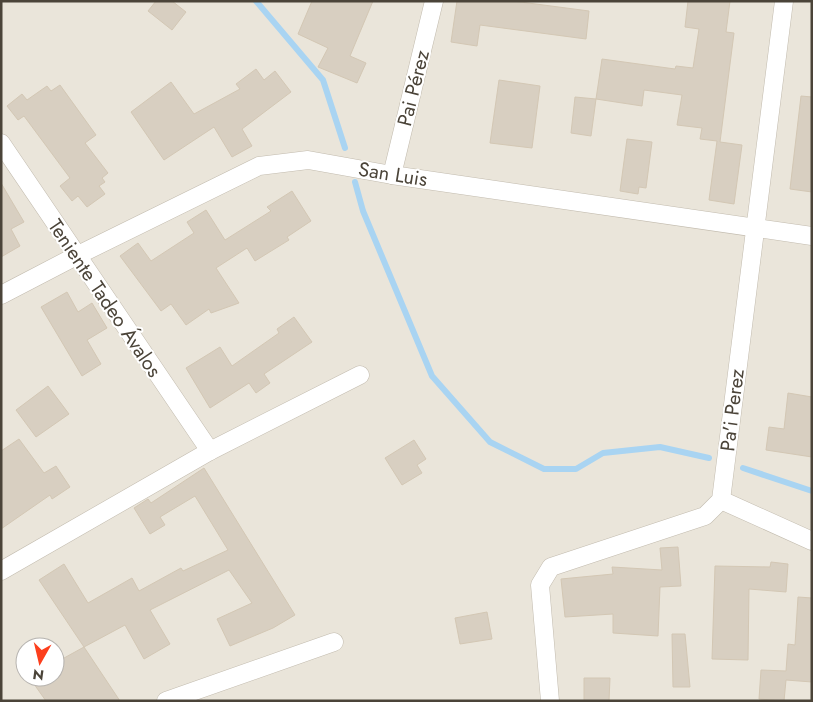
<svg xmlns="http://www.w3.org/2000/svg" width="813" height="702" font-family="Jost,sans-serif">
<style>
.residential{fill:#eae5da;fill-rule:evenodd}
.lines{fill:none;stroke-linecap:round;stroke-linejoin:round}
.stream{stroke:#a9d4f2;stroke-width:6}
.building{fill:#d8cfc1;stroke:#d3c7b4}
.street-casing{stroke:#c2bbae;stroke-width:19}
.street{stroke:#fff;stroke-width:18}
.labels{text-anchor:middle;stroke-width:4;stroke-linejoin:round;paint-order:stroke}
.street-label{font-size:20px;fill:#4b4439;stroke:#fff}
</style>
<rect width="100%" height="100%" fill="#f6f3ec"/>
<path class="residential" d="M1 1H812V701H1ZM25 647H55V677H25Z"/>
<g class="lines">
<g class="stream">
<polyline points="256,1 323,80 345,148"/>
<polyline points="355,182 363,211 432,376 490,442 544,469 576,469 603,453 660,447 709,458"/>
<polyline points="743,468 812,491"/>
</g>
</g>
<g class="building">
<polygon points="156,1 172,1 186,12 172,30 148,11"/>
<polygon points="312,1 373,1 350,56 366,63 357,83 318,67 328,48 298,34"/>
<polygon points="457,1 513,1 589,11 586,39 480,25 477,46 451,42"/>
<polygon points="688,1 730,1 726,32 734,33 720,142 742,145 734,204 709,200 717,141 700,139 702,128 677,125 682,95 644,90 642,106 596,99 602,59 675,69 676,66 693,68 699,29 685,27"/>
<polygon points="256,69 264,80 275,71 291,92 242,129 252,146 232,157 214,127 164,160 131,112 171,82 194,114 240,89 236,84"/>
<polygon points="499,80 540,86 532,148 490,143"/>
<polygon points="60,85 96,135 85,143 108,173 102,178 105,182 99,186 105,194 87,207 78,196 72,201 60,186 70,178 24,116 18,120 7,106 22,94 27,100 47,86 51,91"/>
<polygon points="801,96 812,97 812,192 790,189"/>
<polygon points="575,97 596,99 591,136 571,133"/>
<polygon points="627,139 652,142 646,188 639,187 638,194 620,191"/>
<polygon points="1,183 24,222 11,229 20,246 1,257"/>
<polygon points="292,191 311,221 287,237 289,240 255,261 247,248 216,268 239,303 211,313 209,309 186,325 171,304 161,311 120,256 138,243 151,261 194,233 187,222 206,210 225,240 271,211 267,207"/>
<polygon points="67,292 78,312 92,303 107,328 87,340 101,364 82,376 41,307"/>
<polygon points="294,317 312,342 264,374 270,383 256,393 249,383 210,408 186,368 220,347 232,366 279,333 277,329"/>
<polygon points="48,386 69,414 36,437 16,410"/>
<polygon points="788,393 812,397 812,457 766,450 769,427 784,429"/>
<polygon points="19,439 44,473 56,466 70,487 52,499 50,495 1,529 1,451"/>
<polygon points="414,440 426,459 417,465 422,473 402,485 385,458"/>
<polygon points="204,468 295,615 273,628 230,646 217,619 252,603 229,570 150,610 170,644 144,659 125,625 84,647 39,580 64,564 88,603 132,578 139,591 181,568 183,571 228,550 195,496 160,517 165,525 150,534 134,508 148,499 151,503"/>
<polygon points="678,547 681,586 660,587 658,636 613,633 613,614 565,617 561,579 613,574 612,567 662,570 660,548"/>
<polygon points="771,562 788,564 786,592 749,589 748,660 712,659 715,566 770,567"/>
<polygon points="798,597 812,598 812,682 786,680 784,701 759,699 761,670 786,671 788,644 795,645"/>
<polygon points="487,612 492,639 460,644 455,618"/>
<polygon points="672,634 685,634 690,687 673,687"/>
<polygon points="84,647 120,701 46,701 29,677 55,677 55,663"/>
<polygon points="584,678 610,678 609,701 584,701"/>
</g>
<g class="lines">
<g class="street-casing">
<g id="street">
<polyline points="1,143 210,451"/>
<polyline points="392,175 434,1"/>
<polyline points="1,295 76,256 259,166 308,160 392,175 812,236"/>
<polyline points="721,500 812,541"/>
<polyline points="1,571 210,451 360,375"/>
<polyline points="166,701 334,642"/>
<polyline points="550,701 540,585 551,567 705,516 721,500 784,1"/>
</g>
</g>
<use href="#street" class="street"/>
</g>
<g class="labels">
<g class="street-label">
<text transform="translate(413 88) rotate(-76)" y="7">Pai Pérez</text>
<text transform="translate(393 174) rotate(9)" y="7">San Luis</text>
<text transform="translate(105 298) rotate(56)" y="7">Teniente Tadeo Ávalos</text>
<text transform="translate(732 410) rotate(-83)" y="7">Pa'i Perez</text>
</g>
</g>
<rect width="813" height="702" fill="none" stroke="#4b4439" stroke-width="5"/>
<g transform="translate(40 662) rotate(188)"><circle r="24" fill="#ffffff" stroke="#b7b4b0"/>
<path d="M0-4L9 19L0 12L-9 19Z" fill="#fc3f1d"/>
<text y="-8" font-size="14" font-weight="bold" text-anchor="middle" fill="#4b4439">N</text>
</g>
</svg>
